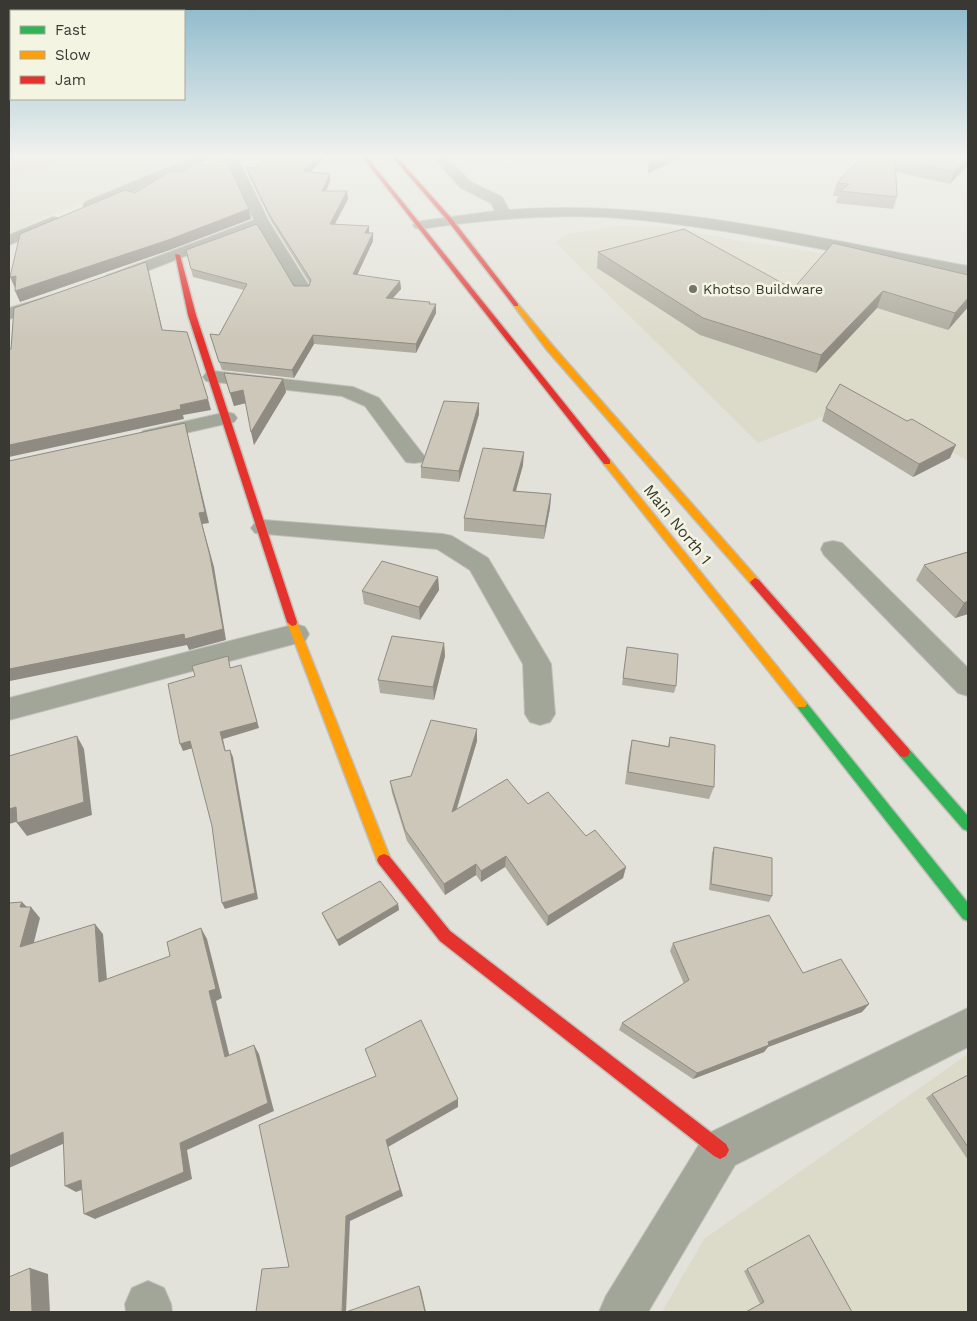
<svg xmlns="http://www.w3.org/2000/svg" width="977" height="1321" font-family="'Work Sans',sans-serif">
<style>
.built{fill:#dcdbca}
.forest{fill:#dac1a6}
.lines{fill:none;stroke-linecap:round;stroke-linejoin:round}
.street-casing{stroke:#c0bfb9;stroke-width:2}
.fast-casing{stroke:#c0bfb9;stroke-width:3}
.slow-casing{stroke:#c0bfb9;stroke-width:3}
.jam-casing{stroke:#c0bfb9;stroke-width:3}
.street{fill:#a2a699;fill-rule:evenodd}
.fast{fill:#30b455;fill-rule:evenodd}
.slow{fill:#ff9f0a;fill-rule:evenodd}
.jam{fill:#e5322d;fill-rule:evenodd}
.wall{fill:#afab9f}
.shaded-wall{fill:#8f8b82}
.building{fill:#ccc7b9;stroke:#8f8b82}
.poi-dot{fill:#74746d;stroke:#f4f4e3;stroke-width:2}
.labels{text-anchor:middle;stroke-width:5;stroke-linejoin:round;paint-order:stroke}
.far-poi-label{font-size:14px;fill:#393832;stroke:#f4f4e3;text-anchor:start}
.street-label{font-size:16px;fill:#393832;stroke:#f4f4e3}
</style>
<rect width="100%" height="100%" fill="#e3e2da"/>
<g class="built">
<polygon points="9,155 192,155 9,233"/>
<polygon points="619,226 669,227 729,239 878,262 968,280 968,461 859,402 758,443 555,242 568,234"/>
<polygon points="968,1054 968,1312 662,1312 704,1239"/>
</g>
<polygon class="forest" points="9,155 21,160 36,161 72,155 46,169 10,173"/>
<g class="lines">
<g class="street-casing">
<g id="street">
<polygon points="197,155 213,155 212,158 95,208 85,208 83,205 85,202"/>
<polygon points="224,155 236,155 269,222 311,289 309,293 297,293 258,228 118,282 106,282 104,279 106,276 254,220"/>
<path d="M431 155H444L471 182 502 197 509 210C663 198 817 239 968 266V276C847 257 728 225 605 217 543 214 481 220 420 229L415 228 413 225 415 222 495 211 491 203 461 188Z"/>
<polygon points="53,217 58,218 60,221 58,224 9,245 9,235"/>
<polygon points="50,296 56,297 59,301 56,305 9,319 9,308"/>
<polygon points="213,371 353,387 379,398 425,457 422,462 414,463 406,462 365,406 342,396 206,381 203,377 206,373"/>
<polygon points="227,412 234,414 237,418 234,422 150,441 143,439 140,435 143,431"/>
<polygon points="263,520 443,534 452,536 488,558 547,657 551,664 555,714 550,722 540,725 530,722 525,714 523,664 470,570 437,549 255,533 251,528 255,523"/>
<polygon points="833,541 842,543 968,668 968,696 958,693 824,555 821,549 824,543"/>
<polygon points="296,624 305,627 309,634 305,641 9,720 9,698"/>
<polygon points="968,1008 968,1047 735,1165 648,1312 599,1312 606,1296 705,1135"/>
<polygon points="148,1281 164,1288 171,1304 172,1312 126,1312 125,1304 132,1288"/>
</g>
</g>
<g class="fast-casing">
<g id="fast">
<polygon points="801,699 805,701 968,903 968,921 963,919 797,707 795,704 797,701"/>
<polygon points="904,747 908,748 968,816 968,831 963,829 900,756 898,752 900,748"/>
</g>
</g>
<g class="slow-casing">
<g id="slow">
<polygon points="514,304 518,304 553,346 759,580 760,582 759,584 751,584 547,350 514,306"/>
<polygon points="607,459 610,460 805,701 807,704 805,707 797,707 604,464 603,462"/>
<polygon points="292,618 297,622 391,860 389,864 384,866 379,864 377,860 287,622"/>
</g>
</g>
<g class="jam-casing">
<g id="jam">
<polygon points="361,155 365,155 610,460 610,464 604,464"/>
<polygon points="391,155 395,155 452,219 518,304 518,306 514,306 448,221"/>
<polygon points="175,254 180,255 196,315 297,622 296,625 292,626 287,622 188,315"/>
<polygon points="755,578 759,580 908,748 910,752 908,756 904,757 900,756 751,584 750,582"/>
<polygon points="384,854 389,856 450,931 726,1144 729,1150 726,1156 720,1159 714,1156 440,941 379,864 377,860 379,856"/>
</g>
</g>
<use href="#street" class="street"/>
<use href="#fast" class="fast"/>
<use href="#slow" class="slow"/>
<use href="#jam" class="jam"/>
</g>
<g class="wall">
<polygon points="267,155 324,155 324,158 310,172 330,181 326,191 348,199 335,224 369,226 369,233 373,233 373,241 357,275 400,281 401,289 393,298 430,304 436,313 416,353 314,344 294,378 222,370 210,334 219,335 244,290 193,277 186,250 294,286 309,286 310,284 271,221 248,174 246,167 255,168"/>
<polygon points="635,155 687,155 648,173 651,157 635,156"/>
<polygon points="863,155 968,155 950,184 896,172 897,197 893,209 836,203 838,196 833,196 837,183"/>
<polygon points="833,243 968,307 948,330 877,308 816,373 700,335 597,268 598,252 793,289"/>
<polygon points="224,373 283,379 286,392 254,445 246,403 234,406 227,385"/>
<polygon points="826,408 907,421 950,458 913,477 822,421"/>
<polygon points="479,414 459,482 421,478 421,467"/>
<polygon points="523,465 516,491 551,494 550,508 544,539 464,531 464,518"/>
<polygon points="968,552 968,614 955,618 916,580 924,565"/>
<polygon points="438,577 439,590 420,620 364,604 362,591"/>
<polygon points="444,643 445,656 434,700 380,693 378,680"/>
<polygon points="627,647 676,686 674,693 622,685"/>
<polygon points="477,729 477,741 457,809 528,804 586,836 626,867 623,878 547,926 505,867 481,882 476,875 445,895 407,841 392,793 390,781 411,776"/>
<polygon points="670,737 714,787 709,799 625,784 629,753 632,740 668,746"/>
<polygon points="714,847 772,896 769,902 709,890 712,853"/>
<polygon points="398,904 399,910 339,946 324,918 322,913"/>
<polygon points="673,943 803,973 869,1004 862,1012 768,1047 764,1052 693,1079 619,1030 622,1023 684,984 670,951"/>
<polygon points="968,1075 968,1160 926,1098 932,1094"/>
<polygon points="809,1235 852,1312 745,1312 760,1304 744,1271"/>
</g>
<g class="shaded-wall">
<polygon points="320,155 324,155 324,158 304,179 303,171"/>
<polygon points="669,155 687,155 648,173 649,164"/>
<polygon points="968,158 968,165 950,184 954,172"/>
<polygon points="330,174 330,181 323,198 322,191"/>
<polygon points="347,191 348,199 331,231 330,224"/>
<polygon points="249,209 251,219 170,250 20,302 15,291"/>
<polygon points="369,226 369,233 365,233"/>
<polygon points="373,233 373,241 354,282 353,274"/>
<polygon points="146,262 149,272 165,341 162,330"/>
<polygon points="16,276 21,287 15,288 10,277"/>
<polygon points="400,281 401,289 386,306 386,298"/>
<polygon points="883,291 877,308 816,373 821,355"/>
<polygon points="968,298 968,307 948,330 955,313"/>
<polygon points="436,304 436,313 416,353 416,344"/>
<polygon points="313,335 314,344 294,378 292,370"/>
<polygon points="283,379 286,392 254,445 251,432"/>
<polygon points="243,390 246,403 234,406 230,393"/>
<polygon points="208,399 211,410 183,415 184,419 9,457 9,445 180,405"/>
<polygon points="479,403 479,414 459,482 459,471"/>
<polygon points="185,423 209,523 202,524 214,567 226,640 189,650 187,645 10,681 9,679 9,669 199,513"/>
<polygon points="956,445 950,458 913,477 919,464"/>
<polygon points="524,452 523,465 512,504 513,491"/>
<polygon points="551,494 550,508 544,539 545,526"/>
<polygon points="438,577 439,590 420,620 419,607"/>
<polygon points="968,601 968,614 955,618 964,603"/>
<polygon points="444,643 445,656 434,700 433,687"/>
<polygon points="243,672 259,728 223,739 227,757 220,732"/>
<polygon points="477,729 477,741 452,823 452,812"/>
<polygon points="77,736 84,749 92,815 27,836 17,823"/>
<polygon points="190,741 193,748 183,751 180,744"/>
<polygon points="230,750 233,757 258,899 225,909 222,903"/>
<polygon points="16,807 26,819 9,824 9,809"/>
<polygon points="506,856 505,867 481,882 481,871"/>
<polygon points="476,864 476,875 445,895 444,884"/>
<polygon points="626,867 623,878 547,926 548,916"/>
<polygon points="22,902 30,910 31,907 40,918 30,958 20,947 20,907"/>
<polygon points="398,904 399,910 339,946 337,940"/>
<polygon points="95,924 103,934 108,992 99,982"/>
<polygon points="201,928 207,939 222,998 216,1001 232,1066 225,1057 209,991"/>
<polygon points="869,1004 862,1012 768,1047 764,1052 693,1079 697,1073 768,1042"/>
<polygon points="254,1045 259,1054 274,1111 187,1150 192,1179 95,1219 84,1214 180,1143"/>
<polygon points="458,1099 458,1107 388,1147 403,1196 350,1221 346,1312 342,1312 346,1216 386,1140"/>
<polygon points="63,1132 74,1139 9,1168 9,1156"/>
<polygon points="81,1180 92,1186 76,1192 65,1186"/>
<polygon points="30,1268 48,1274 50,1312 32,1312"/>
<polygon points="419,1286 421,1290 426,1312 425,1312"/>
</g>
<g class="building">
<polygon points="267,155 320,155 303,171 330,174 322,191 347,191 330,224 369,226 365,233 373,233 353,274 400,281 386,298 430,302 429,304 436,304 416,344 313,335 292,370 219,362 210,334 219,335 247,284 191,269 186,250 257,224 294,286 309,286 311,280 269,214 246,167 255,168"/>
<polygon points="651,155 669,155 649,164"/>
<polygon points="863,155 968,155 968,158 954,172 895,159 897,197 840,191 849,184 837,183"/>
<polygon points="214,161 228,163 249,209 168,240 15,291 16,276 10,277 20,234 125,190 135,193 170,171 181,172 194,163 209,165"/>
<polygon points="684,229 793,289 833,243 968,275 968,298 955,313 883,291 821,355 703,318 598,252"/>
<polygon points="146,262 162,330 187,332 208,399 180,405 181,409 9,445 9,349 11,349 14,308"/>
<polygon points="224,373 283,379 251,432 243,390 230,393"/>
<polygon points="840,384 907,421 912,419 956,445 919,464 826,408"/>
<polygon points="444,401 479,403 459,471 421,467"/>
<polygon points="185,423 205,512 199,513 210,556 223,629 185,639 184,634 9,669 9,461"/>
<polygon points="483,448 524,452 513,491 551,494 545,526 464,518"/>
<polygon points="968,552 968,601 964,603 924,565"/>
<polygon points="382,561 438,577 419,607 362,591"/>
<polygon points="392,636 444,643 433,687 378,680"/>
<polygon points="627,647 678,654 676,686 623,678"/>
<polygon points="228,656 230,668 241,665 257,722 220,732 225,751 230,750 255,893 222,903 212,826 190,741 180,744 168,684 195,676 192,666"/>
<polygon points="431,720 477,729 452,812 507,779 528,804 548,792 586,836 595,830 626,867 548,916 506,856 481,871 476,864 444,884 405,830 390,781 411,776"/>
<polygon points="77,736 84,802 17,823 16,807 9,809 9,756"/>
<polygon points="670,737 715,745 714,787 628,772 632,740 669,747"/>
<polygon points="714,847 772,858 772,896 711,884"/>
<polygon points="380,881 398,904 337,940 322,913"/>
<polygon points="22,902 20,907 31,907 20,947 95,924 99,982 170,956 167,942 201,928 216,989 209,991 225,1057 254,1045 268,1103 180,1143 184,1172 84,1214 81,1180 65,1186 63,1132 9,1156 9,903"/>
<polygon points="769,915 803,973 841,959 869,1004 768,1042 769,1045 697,1073 622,1023 689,980 673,943"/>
<polygon points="421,1020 458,1099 386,1140 400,1190 346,1216 342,1312 256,1312 262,1269 289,1267 259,1125 376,1076 365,1049"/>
<polygon points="968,1075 968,1147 932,1094"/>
<polygon points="809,1235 852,1312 746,1312 764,1302 747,1269"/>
<polygon points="30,1268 32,1312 9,1312 9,1277"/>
<polygon points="419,1286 425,1312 346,1312"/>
</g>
<linearGradient id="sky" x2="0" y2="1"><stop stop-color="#8cb9cc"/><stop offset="0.46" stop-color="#f2f2ee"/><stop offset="1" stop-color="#f2f2ee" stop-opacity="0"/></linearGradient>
<rect width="977" height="339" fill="url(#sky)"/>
<circle class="poi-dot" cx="693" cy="289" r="5"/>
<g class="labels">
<g class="far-poi-label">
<text x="703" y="294">Khotso Buildware</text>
</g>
<g class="street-label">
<text transform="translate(678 524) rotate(51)" y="6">Main North 1</text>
</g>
</g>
<rect width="977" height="1321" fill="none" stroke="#393832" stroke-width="20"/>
<rect x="10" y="10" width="175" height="90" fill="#f4f4e3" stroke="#a9a99c"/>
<rect x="20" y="26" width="25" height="8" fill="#30b455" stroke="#a9a99c"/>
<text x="55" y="35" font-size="15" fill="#393832">Fast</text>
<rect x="20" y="51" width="25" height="8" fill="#ff9f0a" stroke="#a9a99c"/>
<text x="55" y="60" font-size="15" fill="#393832">Slow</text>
<rect x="20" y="76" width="25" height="8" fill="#e5322d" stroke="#a9a99c"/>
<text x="55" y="85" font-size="15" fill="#393832">Jam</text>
</svg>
